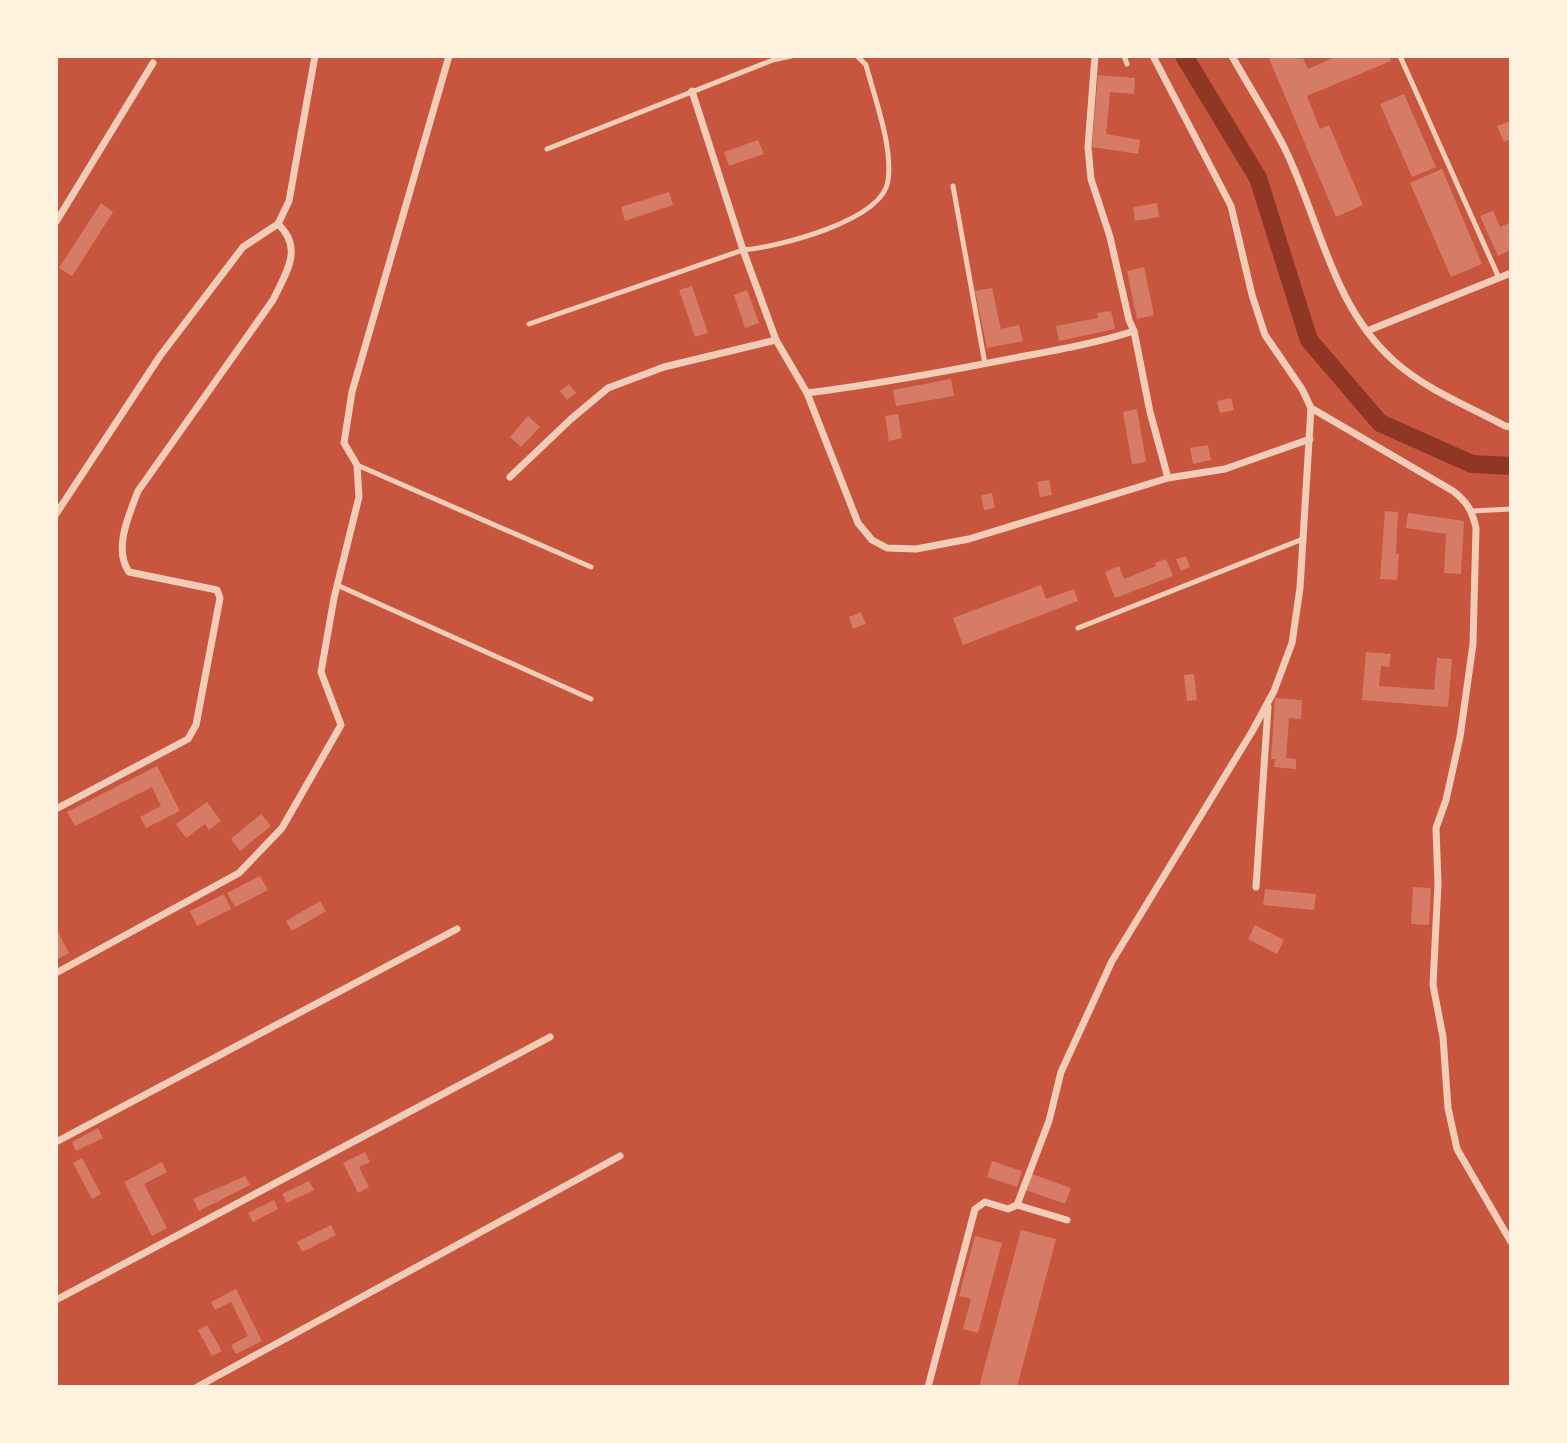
<svg xmlns="http://www.w3.org/2000/svg" width="1567" height="1443" font-family="'Asap Condensed',sans-serif">
<style>
.lines{fill:none;stroke-linecap:round;stroke-linejoin:round}
.canal{stroke:#8f3625;stroke-width:18}
.building{fill:#d67c66}
.service{stroke:#f1ccb7;stroke-width:5}
.minor{stroke:#f1ccb7;stroke-width:7}
</style>
<rect width="100%" height="100%" fill="#c8553d"/>
<g class="lines">
<polyline class="canal" points="1184,56 1258,178 1309,340 1380,423 1472,464 1511,466"/>
</g>
<g class="building">
<polygon points="1268,56 1298,56 1299,59 1303,58 1308,69 1337,56 1389,56 1391,61 1307,96 1320,129 1329,125 1363,205 1336,217"/>
<polygon points="1098,75 1135,78 1134,94 1110,92 1106,134 1140,140 1138,154 1092,147"/>
<polygon points="1404,94 1436,167 1412,177 1380,104"/>
<polygon points="1511,121 1511,139 1504,142 1497,126"/>
<polygon points="758,140 764,154 729,166 724,152"/>
<polygon points="1442,169 1482,264 1451,277 1410,183"/>
<polygon points="669,192 673,205 625,221 621,207"/>
<polygon points="101,203 113,212 72,276 59,268"/>
<polygon points="1157,203 1159,217 1135,221 1133,207"/>
<polygon points="1493,211 1500,227 1511,222 1511,250 1498,256 1480,216"/>
<polygon points="1144,267 1154,315 1137,319 1127,271"/>
<polygon points="692,286 708,333 695,337 679,290"/>
<polygon points="992,288 1001,329 1019,325 1023,341 987,348 975,291"/>
<polygon points="747,290 759,323 745,328 734,295"/>
<polygon points="1111,311 1115,329 1059,341 1056,326 1098,318 1097,313"/>
<polygon points="951,379 954,396 896,406 893,390"/>
<polygon points="569,384 576,393 567,400 560,391"/>
<polygon points="1231,398 1234,410 1220,413 1217,401"/>
<polygon points="1137,409 1146,462 1132,464 1123,412"/>
<polygon points="898,414 902,438 889,441 885,416"/>
<polygon points="528,416 540,427 521,447 510,437"/>
<polygon points="1208,445 1211,460 1193,464 1190,448"/>
<polygon points="1049,480 1052,495 1040,497 1037,482"/>
<polygon points="992,493 995,508 984,510 981,495"/>
<polygon points="1385,511 1398,512 1396,554 1399,554 1397,580 1380,579"/>
<polygon points="1408,513 1464,521 1461,574 1444,573 1446,534 1406,528"/>
<polygon points="1186,556 1190,567 1181,571 1176,559"/>
<polygon points="1166,559 1173,576 1115,598 1105,572 1119,566 1124,579 1156,566 1155,563"/>
<polygon points="1041,585 1046,599 1074,589 1078,601 963,645 953,618"/>
<polygon points="861,612 866,624 853,629 849,617"/>
<polygon points="1366,652 1391,654 1389,667 1381,666 1379,686 1434,690 1437,658 1452,659 1448,707 1362,700"/>
<polygon points="1194,674 1197,700 1187,701 1184,675"/>
<polygon points="1275,698 1302,700 1301,719 1289,718 1286,758 1296,759 1296,769 1274,767 1275,759 1271,759"/>
<polygon points="157,766 180,811 146,828 140,817 161,806 152,787 75,826 67,812"/>
<polygon points="207,802 221,821 209,830 205,824 186,838 176,824"/>
<polygon points="261,814 271,826 240,851 231,839"/>
<polygon points="260,876 268,890 235,907 227,893"/>
<polygon points="1413,887 1431,888 1429,925 1411,924"/>
<polygon points="1265,889 1316,894 1314,910 1263,905"/>
<polygon points="224,894 231,909 197,926 190,911"/>
<polygon points="320,901 326,911 292,931 286,921"/>
<polygon points="1255,925 1284,940 1277,954 1248,939"/>
<polygon points="56,928 69,953 56,960"/>
<polygon points="98,1128 103,1138 76,1151 72,1142"/>
<polygon points="365,1152 370,1162 359,1167 369,1187 358,1193 343,1163"/>
<polygon points="82,1158 101,1194 92,1199 73,1163"/>
<polygon points="992,1161 1022,1171 1017,1187 987,1177"/>
<polygon points="162,1162 167,1172 144,1184 167,1228 152,1236 124,1182"/>
<polygon points="1032,1174 1071,1188 1065,1204 1026,1190"/>
<polygon points="245,1176 250,1185 199,1211 193,1199"/>
<polygon points="309,1181 314,1190 287,1203 282,1194"/>
<polygon points="274,1200 278,1209 253,1222 248,1213"/>
<polygon points="331,1225 336,1235 302,1252 297,1242"/>
<polygon points="1021,1230 1056,1239 1017,1387 979,1387"/>
<polygon points="975,1236 1002,1243 978,1333 963,1329 971,1299 959,1296"/>
<polygon points="236,1289 262,1341 236,1354 231,1345 248,1336 231,1302 215,1310 211,1302"/>
<polygon points="207,1325 222,1351 212,1356 198,1330"/>
</g>
<g class="lines">
<g class="service">
<polyline points="1124,56 1127,64"/>
<polyline points="1400,56 1499,278"/>
<polyline points="547,149 773,60 791,56"/>
<polyline points="953,186 985,364"/>
<path d="M529 324 743 250C778 247 882 221 888 181 893 147 875 99 866 65L857 56"/>
<polyline points="357,465 591,567"/>
<polyline points="1472,511 1511,509"/>
<polyline points="337,585 591,699"/>
<polyline points="1078,628 1303,539"/>
</g>
<g class="minor">
<polyline points="1095,56 1088,147 1091,179 1110,237 1129,320 1134,331"/>
<path d="M1232 56C1249 87 1269 117 1285 149 1320 221 1332 306 1394 361 1425 389 1468 406 1505 426L1511 427"/>
<polyline points="692,91 743,250 776,340"/>
<polyline points="56,222 153,63"/>
<polyline points="1367,331 1511,273"/>
<polyline points="807,393 858,523 872,540 887,548 916,549 969,539 1168,478"/>
<path d="M1311 408 1453 491C1467 502 1472 510 1476 528L1473 644 1460 737 1446 800 1436 828 1438 883 1433 985 1443 1037 1448 1108 1457 1149 1511 1242"/>
<path d="M510 477 571 419 608 388 664 367 776 340 807 393C878 384 948 371 1019 357 1057 350 1097 343 1134 331L1150 412 1168 478 1225 469 1310 439"/>
<polyline points="56,514 160,356 243,247 278,224 289,201 315,56"/>
<path d="M56 809 188 739 196 725 220 598 217 590 129 572C113 549 129 515 138 491L273 300C286 273 304 248 278 224"/>
<polyline points="1256,887 1268,707"/>
<polyline points="56,973 239,873 282,828 341,725 321,672 334,598 359,497 357,465 344,443 352,392 449,56"/>
<polyline points="56,1142 457,929"/>
<polyline points="1017,1205 1067,1220"/>
<polyline points="56,1300 550,1037"/>
<polyline points="197,1387 620,1156"/>
<polyline points="928,1387 975,1209 985,1202 1008,1209 1017,1205 1049,1121 1061,1072 1112,961 1253,730 1274,691 1292,643 1300,588 1311,408 1302,389 1265,335 1252,295 1231,206 1153,56"/>
</g>
</g>
<rect width="1567" height="1443" fill="none" stroke="#fff3e0" stroke-width="116"/>
</svg>
